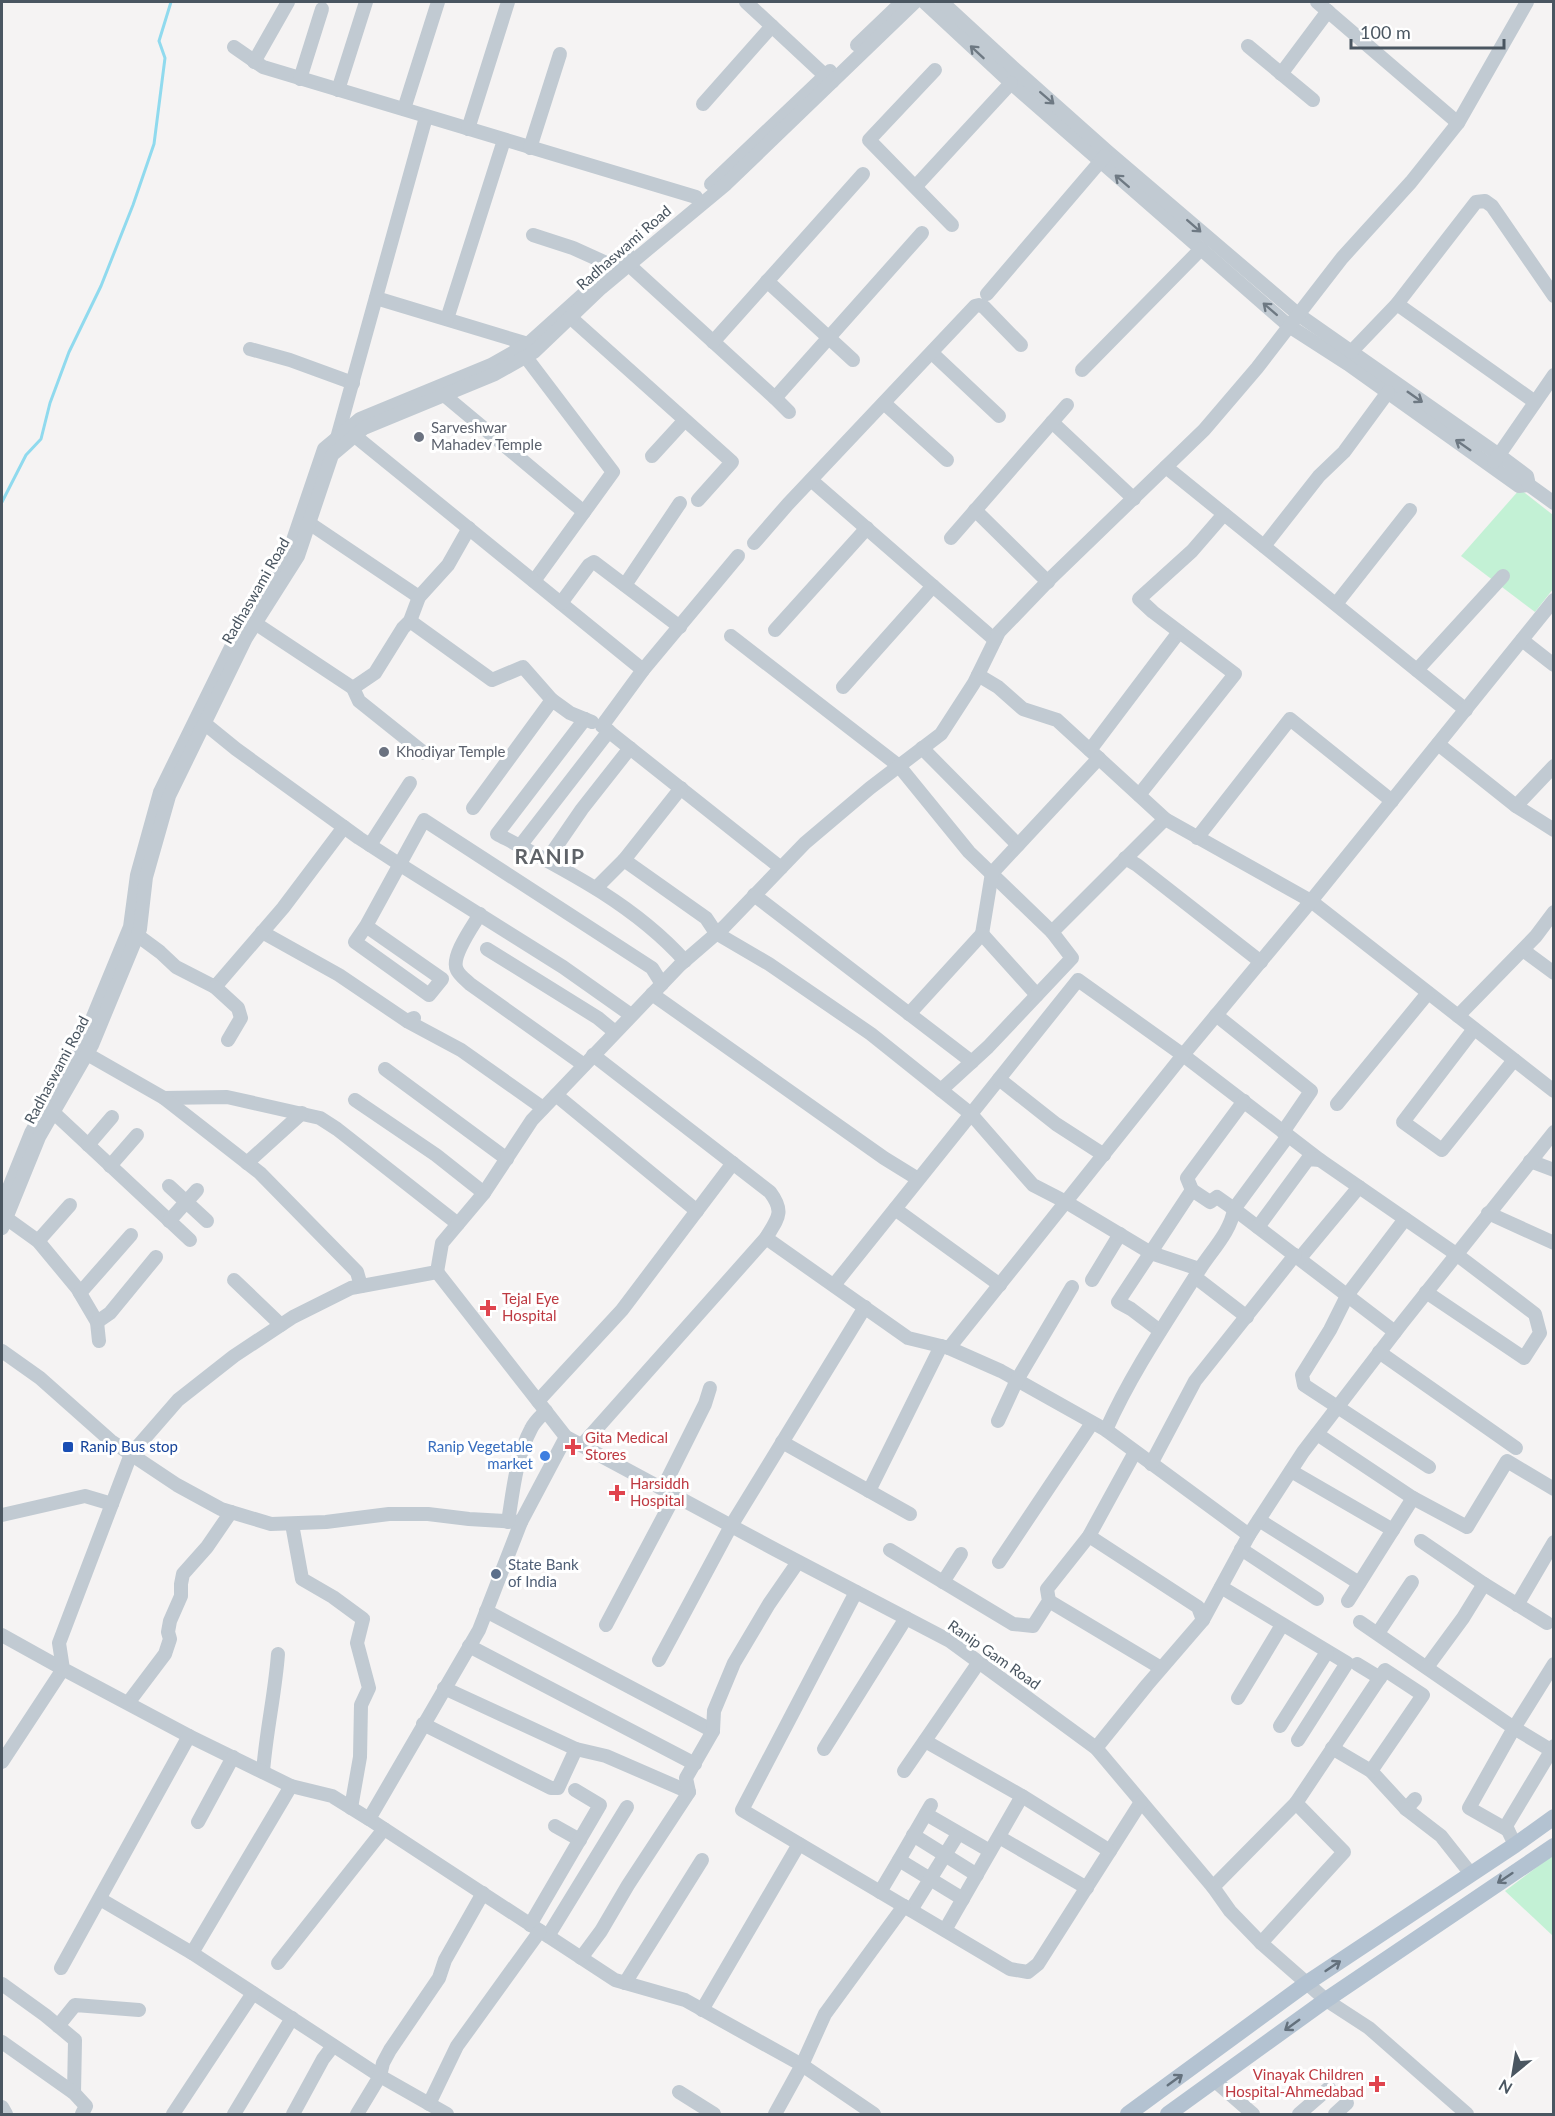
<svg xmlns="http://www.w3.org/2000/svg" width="1555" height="2116" font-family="Lato,sans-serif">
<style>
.green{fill:#c3f1d5}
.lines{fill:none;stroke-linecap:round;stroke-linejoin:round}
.stream{stroke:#90daee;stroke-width:3}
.minor{stroke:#c1cad2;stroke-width:14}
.major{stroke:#b3c2d1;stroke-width:16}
.oneway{stroke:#6e7983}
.oneway2{stroke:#64717d}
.worship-dot{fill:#6b7280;stroke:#fff;stroke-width:2}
.health-dot{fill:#e0444e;stroke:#fff;stroke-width:2}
.transit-dot{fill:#1a4fb4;stroke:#fff;stroke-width:2}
.shop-dot{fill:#3f7fe0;stroke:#fff;stroke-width:2}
.service-dot{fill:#5c6f8a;stroke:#fff;stroke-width:2}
.labels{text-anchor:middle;stroke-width:6;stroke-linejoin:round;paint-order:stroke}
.street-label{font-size:15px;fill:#4a5661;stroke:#fff}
.worship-label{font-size:15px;fill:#5b616d;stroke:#fff;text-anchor:start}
.health-label{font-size:15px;fill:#be3a42;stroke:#fff;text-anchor:start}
.transit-label{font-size:15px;fill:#164399;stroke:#fff;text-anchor:start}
.shop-label{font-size:15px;fill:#366cbe;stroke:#fff;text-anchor:end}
.service-label{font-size:15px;fill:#4e5e75;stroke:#fff;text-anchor:start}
.district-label{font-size:21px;font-weight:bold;letter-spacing:1.5px;fill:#5f6368;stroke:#fff}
</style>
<rect width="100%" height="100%" fill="#f5f3f3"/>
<g class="green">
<polygon points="1520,489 1553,515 1553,589 1535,612 1461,556"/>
<polygon points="1553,1855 1553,1936 1505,1891"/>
</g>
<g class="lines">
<polyline class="stream" points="2,502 26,455 41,439 50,403 69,352 101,286 133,205 154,144 165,58 159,41 171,2"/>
<g class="minor">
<polyline points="746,2 832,82"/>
<polyline points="924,2 1011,83 1289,326 1348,364 1519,486 1529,485"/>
<polyline points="942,2 1018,72 1108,152 1299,315 1499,455 1527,476 1529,485 1554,503"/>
<polyline points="1317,2 1458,123"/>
<polyline points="857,45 902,2"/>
<polyline points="1248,46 1313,100"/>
<polyline points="234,47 263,67 696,197"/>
<polyline points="254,62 288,2"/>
<polyline points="935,70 869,140 952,225"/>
<polyline points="1281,74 1328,11"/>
<polyline points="300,79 322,9"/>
<polyline points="338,90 366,2"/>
<polyline points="703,104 772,26"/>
<polyline points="404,109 438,2"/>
<polyline points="468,129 508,2"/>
<polyline points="530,148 560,54"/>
<polyline points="711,184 830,71"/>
<polyline points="916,186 1011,83"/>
<polyline points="533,235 573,248 613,266"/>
<polyline points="629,265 775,398 922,233"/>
<polyline points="767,281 853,360"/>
<polyline points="987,294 1105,156"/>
<polyline points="376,298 528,344"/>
<polyline points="1397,304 1535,402"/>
<polyline points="570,317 732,462 698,500"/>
<polyline points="447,319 504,140"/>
<polyline points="713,342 863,174"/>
<polyline points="250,349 290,360 353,383"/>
<polyline points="1351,352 1397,304 1476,202 1485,201 1492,206 1554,296"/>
<polyline points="932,353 999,416"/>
<polyline points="525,356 613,472 534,581"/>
<polyline points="1082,370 1201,249"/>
<polyline points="444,395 584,512"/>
<polyline points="775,398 789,412"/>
<polyline points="884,403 947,460"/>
<polyline points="1052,422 1134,499"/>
<polyline points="355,436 643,670 602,726 781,868"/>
<polyline points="337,438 426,117"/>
<polyline points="652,456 684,421"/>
<polyline points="1494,462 1554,375"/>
<polyline points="1166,467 1466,710"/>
<polyline points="811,480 995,640"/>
<polyline points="975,510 1048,582"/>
<polyline points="309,523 419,597"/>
<polyline points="951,538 1067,405"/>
<polyline points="754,543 788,504 975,306 979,305 984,307 1021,345"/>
<polyline points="1264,546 1319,476 1344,452 1388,392"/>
<polyline points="625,585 680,503"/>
<polyline points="561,603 589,565 594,562 680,627"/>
<polyline points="1336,604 1410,510"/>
<polyline points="410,621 492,680 523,667 552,700"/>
<polyline points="255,623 353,688 359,701 424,753"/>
<polyline points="775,630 867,528"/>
<polyline points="731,636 899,766 969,852 1052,932"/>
<polyline points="1522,640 1554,665"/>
<polyline points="643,670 738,556"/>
<polyline points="1417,670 1503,576"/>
<polyline points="978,675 998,687 1023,709 1057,720 1165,819 1311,901 1554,1091"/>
<polyline points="843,687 933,586"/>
<polyline points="353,688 375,673 403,628 410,621 419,597 448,565 469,528"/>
<path d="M585 719 497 834C564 869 634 904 685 961"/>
<polyline points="204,723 236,749 359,838 396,862"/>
<polyline points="1438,744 1516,806 1554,830"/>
<polyline points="922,748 1018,845"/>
<polyline points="1090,750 1179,632"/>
<polyline points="681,788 624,860 706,918 716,933 769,964 871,1034 971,1114 1078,980 1183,1055 1320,1160 1456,1254 1535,1314 1540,1333 1524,1358 1426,1292"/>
<polyline points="1139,795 1235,674 1153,612 1139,599 1192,551 1224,514"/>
<polyline points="1516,806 1554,766"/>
<polyline points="473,808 552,700 570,713 592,722"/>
<polyline points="1197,838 1290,719 1392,801"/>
<polyline points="370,845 410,783"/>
<polyline points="520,846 609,731"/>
<polyline points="1125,858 1137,865 1261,962"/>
<polyline points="547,860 582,809 630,748"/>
<polyline points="399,864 563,967 631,1015"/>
<polyline points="596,888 624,860"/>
<polyline points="754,895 972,1062"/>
<path d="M480 914C473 926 450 957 457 970 459 975 466 980 470 984L584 1065"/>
<polyline points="366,926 355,942 429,995 442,979 366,926 424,820 652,968 662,984"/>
<polyline points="262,932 339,975 407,1021 414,1018"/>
<polyline points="982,934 992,873 1099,758"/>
<polyline points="137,935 160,952 176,967 215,987 283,908 344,827"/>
<polyline points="487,949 598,1018 615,1032"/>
<polyline points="1523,950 1554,973"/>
<polyline points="215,987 238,1008 241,1018 228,1040"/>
<polyline points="652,994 884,1158 918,1179"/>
<polyline points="909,1014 982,934 1037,995"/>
<polyline points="1216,1015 1311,1091 1283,1132"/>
<polyline points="1458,1016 1536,936 1554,912"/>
<polyline points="407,1021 461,1050 543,1108"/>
<polyline points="1474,1029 1403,1122 1442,1150 1514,1060"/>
<polyline points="87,1054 164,1098 227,1097 320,1118 337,1129 458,1224"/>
<path d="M593 1055 770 1192C785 1212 778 1218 766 1238L908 1338 949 1348 1001 1371 1106 1430 1249 1535"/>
<polyline points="385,1069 507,1159"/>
<polyline points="999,1079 1056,1124 1104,1155"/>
<polyline points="941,1090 988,1047 1072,958 1052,932 1165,819"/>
<polyline points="556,1095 697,1211"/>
<polyline points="164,1098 260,1173 357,1272 361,1286"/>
<polyline points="355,1100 436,1155 484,1193"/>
<polyline points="1244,1101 1187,1178 1192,1190 1210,1202 1217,1197 1234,1209 1395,1332"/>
<polyline points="1337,1104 1428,993"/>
<polyline points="53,1112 190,1240"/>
<polyline points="88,1145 112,1117"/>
<polyline points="1530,1161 1554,1170"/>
<polyline points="247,1163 302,1113"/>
<polyline points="110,1166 137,1135"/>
<polyline points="169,1186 207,1221"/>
<polyline points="2,1205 31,1133 83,1041 130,927 137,875 160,792 238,633 289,552 324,449 360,419 491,365 528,344 628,254"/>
<polyline points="895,1209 1000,1285"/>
<polyline points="1488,1213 1554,1243"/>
<polyline points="6,1218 38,1241 77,1288 97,1322 99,1341"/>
<polyline points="1405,1219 1348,1294 1330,1330 1302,1375 1304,1385 1429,1467"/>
<polyline points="169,1221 197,1190"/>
<polyline points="1258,1227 1308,1159 1320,1160"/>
<polyline points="2,1228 39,1137 92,1045 140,929 146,877 169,796 246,638 298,556 332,455 364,428 495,374 534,352 601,288 726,184 915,2"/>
<polyline points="38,1241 70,1205"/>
<polyline points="1300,1258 1359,1187"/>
<polyline points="437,1272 566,1437 776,1550 950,1641 1096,1748 1213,1887 1230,1911 1261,1943 1326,2000 1369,2028 1467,2114"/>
<polyline points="1195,1277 1247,1317"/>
<polyline points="234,1280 281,1325"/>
<polyline points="1092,1280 1120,1234"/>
<polyline points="834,1285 971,1114 1033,1185 1066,1202 1151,1253 1199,1269"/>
<polyline points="80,1293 131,1235"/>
<polyline points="97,1322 110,1313 156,1257"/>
<polyline points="1160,1331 1131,1309 1118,1302 1192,1190"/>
<polyline points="949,1348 1183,1055 1311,901 1554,600"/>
<polyline points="2,1351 40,1378 111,1441 177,1485 221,1509 271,1524 326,1522 389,1514 428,1514 469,1519 521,1522"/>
<polyline points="1379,1352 1516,1448"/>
<polyline points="538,1401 622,1310 733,1163"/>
<polyline points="998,1421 1017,1380 1072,1287"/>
<path d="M1106 1430C1131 1374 1165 1324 1198 1272 1210 1252 1231 1232 1234 1209L1288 1136"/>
<polyline points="1317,1434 1413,1498 1467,1527 1507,1461 1554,1489"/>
<polyline points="566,1437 521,1522 479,1630 369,1819 615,1980 685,2000 802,2065 874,2114"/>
<polyline points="782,1442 910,1514"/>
<polyline points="582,1445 766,1238"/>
<polyline points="1151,1464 1195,1381 1295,1255"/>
<polyline points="1291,1471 1393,1530"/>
<polyline points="666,1491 667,1480 705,1404 710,1388"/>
<polyline points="869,1491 941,1346"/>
<polyline points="2,1515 85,1496 112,1504"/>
<polyline points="1259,1520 1359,1583"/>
<path d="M508 1522C513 1491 516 1457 531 1429 534 1422 541 1416 546 1411"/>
<polyline points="292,1524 302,1579 333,1597 363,1619 357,1643 369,1688 361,1705 360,1757 351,1808"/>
<polyline points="1089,1536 1198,1607 1203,1620"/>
<polyline points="1421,1541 1484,1584"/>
<polyline points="1241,1549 1317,1599"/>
<polyline points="890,1550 1013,1624 1033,1626 1049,1601 1047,1589 1089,1536 1135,1452"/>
<polyline points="999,1562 1092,1423"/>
<polyline points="943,1582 961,1554"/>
<polyline points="1221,1587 1347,1663 1298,1740"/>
<polyline points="856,1592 742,1810 1010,1969 1028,1972 1038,1964 1141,1802"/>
<polyline points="1049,1601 1161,1668"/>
<polyline points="1348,1601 1413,1498"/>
<polyline points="1517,1605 1554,1542"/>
<polyline points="486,1611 713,1731"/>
<polyline points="1360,1622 1514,1728 1469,1808 1506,1829"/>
<polyline points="606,1625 675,1495"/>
<polyline points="1378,1633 1412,1582"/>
<polyline points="2,1635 63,1669 2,1762"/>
<polyline points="469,1646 695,1764"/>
<polyline points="659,1660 731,1526 865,1307"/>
<polyline points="1357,1664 1380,1678"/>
<polyline points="1554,1664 1514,1728 1554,1752"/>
<polyline points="1427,1667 1463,1618 1484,1584 1547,1623"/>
<polyline points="444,1688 576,1749 606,1756 689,1792"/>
<polyline points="1238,1698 1282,1625"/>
<polyline points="128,1703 165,1654 170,1639 168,1632 170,1621 181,1596 181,1584 183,1574 207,1547 231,1512"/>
<polyline points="423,1724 551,1788 558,1788 576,1749"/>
<polyline points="1280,1726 1327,1652"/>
<polyline points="925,1741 1022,1796 1110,1851"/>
<polyline points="1096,1748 1147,1685 1203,1620 1249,1535 1303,1452 1402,1323 1554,1132"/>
<polyline points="1332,1748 1371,1771 1406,1809 1415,1799"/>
<polyline points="824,1749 906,1618"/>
<polyline points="904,1771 979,1662"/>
<path d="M263 1772C266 1732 275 1694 278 1654"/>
<polyline points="291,1786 192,1953 380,2076 447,2114"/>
<polyline points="1296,1803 1385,1670 1423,1695 1371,1771"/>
<polyline points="1406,1809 1441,1836 1471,1874"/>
<polyline points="926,1814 990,1851"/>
<polyline points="369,1819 332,1796 291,1786 189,1736 63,1669 59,1643 131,1454 178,1400 234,1356 293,1317 351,1288 437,1272 442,1243 484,1193 532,1120 680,965 724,927 805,843 870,788 941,734 974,683 999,632 1052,577 1204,430 1257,368 1342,258 1411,182 1458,123 1527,2"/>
<polyline points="198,1822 233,1757"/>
<polyline points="555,1826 580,1840"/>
<polyline points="913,1835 977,1875"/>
<polyline points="999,1837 1087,1888"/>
<polyline points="1515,1845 1506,1826 1554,1746"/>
<polyline points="899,1860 931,1805"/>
<polyline points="1213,1887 1296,1803 1344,1852 1261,1943"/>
<polyline points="880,1892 899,1860 963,1899"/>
<polyline points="100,1899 192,1953"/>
<polyline points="911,1910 958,1834"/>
<polyline points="530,1925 600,1805 575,1790"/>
<polyline points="945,1930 1022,1796"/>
<polyline points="548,1936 627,1807"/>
<polyline points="581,1958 601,1931 628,1885 689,1792 686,1778 713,1731 714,1711 734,1663 769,1604 798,1562"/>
<polyline points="278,1963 384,1829"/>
<polyline points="61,1968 189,1736"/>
<polyline points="625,1983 702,1860"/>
<polyline points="2,1984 45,2015 75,2040 74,2093"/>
<polyline points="702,2010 799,1844"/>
<polyline points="58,2026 75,2005 139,2010"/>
<polyline points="2,2042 74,2093 86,2106 82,2114"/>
<polyline points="1215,2081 1253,2114"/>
<polyline points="679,2092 714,2114"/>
<polyline points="429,2104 457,2046 540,1931"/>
<polyline points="2,2107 6,2114"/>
<polyline points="173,2114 253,1993"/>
<polyline points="234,2114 292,2018"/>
<polyline points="293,2114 323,2059 333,2046"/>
<polyline points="357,2114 380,2076 383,2063 390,2050 439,1978 445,1960 483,1893"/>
<polyline points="775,2114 802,2065 825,2014 904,1906"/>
<polyline points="1299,2114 1329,2088"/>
<polyline points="1335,2114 1347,2103"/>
</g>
<g class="major">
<polyline points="1128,2114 1307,1983 1515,1845 1554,1817"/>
<polyline points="1168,2114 1326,2000 1554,1846"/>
</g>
</g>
<defs><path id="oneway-shaft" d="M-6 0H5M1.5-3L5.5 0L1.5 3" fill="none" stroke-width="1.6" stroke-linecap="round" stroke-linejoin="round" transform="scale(1.5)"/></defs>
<g class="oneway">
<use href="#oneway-shaft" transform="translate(977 52) rotate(-137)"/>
<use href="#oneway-shaft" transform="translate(1047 98) rotate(41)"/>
<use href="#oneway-shaft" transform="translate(1122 181) rotate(-139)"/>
<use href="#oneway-shaft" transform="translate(1194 226) rotate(41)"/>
<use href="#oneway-shaft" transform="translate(1270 309) rotate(-139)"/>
<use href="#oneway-shaft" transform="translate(1415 397) rotate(35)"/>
<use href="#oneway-shaft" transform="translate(1463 445) rotate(-145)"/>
</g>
<g class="oneway2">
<use href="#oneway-shaft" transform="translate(1505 1878) rotate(146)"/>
<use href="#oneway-shaft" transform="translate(1333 1966) rotate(-34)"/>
<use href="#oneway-shaft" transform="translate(1292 2025) rotate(144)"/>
<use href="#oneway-shaft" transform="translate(1175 2080) rotate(-36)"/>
</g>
<g class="worship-dot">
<circle cx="419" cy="437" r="6"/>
<circle cx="384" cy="752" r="6"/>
</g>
<g class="health-dot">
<path d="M485 1299h6v6h6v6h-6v6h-6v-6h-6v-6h6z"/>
<path d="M570 1438h6v6h6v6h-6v6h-6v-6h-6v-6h6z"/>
<path d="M614 1484h6v6h6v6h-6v6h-6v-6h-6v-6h6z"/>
<path d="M1374 2075h6v6h6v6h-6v6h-6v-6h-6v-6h6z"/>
</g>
<rect class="transit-dot" x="62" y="1441" width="12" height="12" rx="3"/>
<circle class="shop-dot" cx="545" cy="1456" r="6"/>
<circle class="service-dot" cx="496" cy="1574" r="6"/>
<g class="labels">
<g class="street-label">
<text transform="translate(624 248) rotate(-41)" y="5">Radhaswami Road</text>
<text transform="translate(256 591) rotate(-60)" y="5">Radhaswami Road</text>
<text transform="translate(57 1070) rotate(-62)" y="5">Radhaswami Road</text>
<text transform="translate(994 1655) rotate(35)" y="5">Ranip Gam Road</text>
</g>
<g class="worship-label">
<text x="431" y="433">Sarveshwar<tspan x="431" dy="17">Mahadev Temple</tspan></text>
<text x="396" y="757">Khodiyar Temple</text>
</g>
<g class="health-label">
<text x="502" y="1304">Tejal Eye<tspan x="502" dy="17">Hospital</tspan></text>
<text x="585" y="1443">Gita Medical<tspan x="585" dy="17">Stores</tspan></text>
<text x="630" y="1489">Harsiddh<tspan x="630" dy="17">Hospital</tspan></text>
<text x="1364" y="2080" text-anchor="end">Vinayak Children<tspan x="1364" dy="17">Hospital-Ahmedabad</tspan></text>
</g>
<g class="transit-label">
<text x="80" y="1452">Ranip Bus stop</text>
</g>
<g class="shop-label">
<text x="533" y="1452">Ranip Vegetable<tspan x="533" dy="17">market</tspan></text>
</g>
<g class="service-label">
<text x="508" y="1570">State Bank<tspan x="508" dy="17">of India</tspan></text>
</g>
<g class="district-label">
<text x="550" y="864">RANIP</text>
</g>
</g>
<rect width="1555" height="2116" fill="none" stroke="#4a5661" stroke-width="6"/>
<g transform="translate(1513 2074) rotate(210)" stroke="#ffffff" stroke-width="4.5" paint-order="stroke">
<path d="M0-4.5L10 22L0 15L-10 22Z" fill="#4a5661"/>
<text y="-9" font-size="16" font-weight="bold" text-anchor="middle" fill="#4a5661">N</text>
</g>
<path d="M1351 39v9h153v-9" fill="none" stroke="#4a5661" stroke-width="3"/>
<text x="1360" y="39" font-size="18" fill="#4a5661" stroke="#ffffff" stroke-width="4.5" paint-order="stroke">100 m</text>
</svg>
